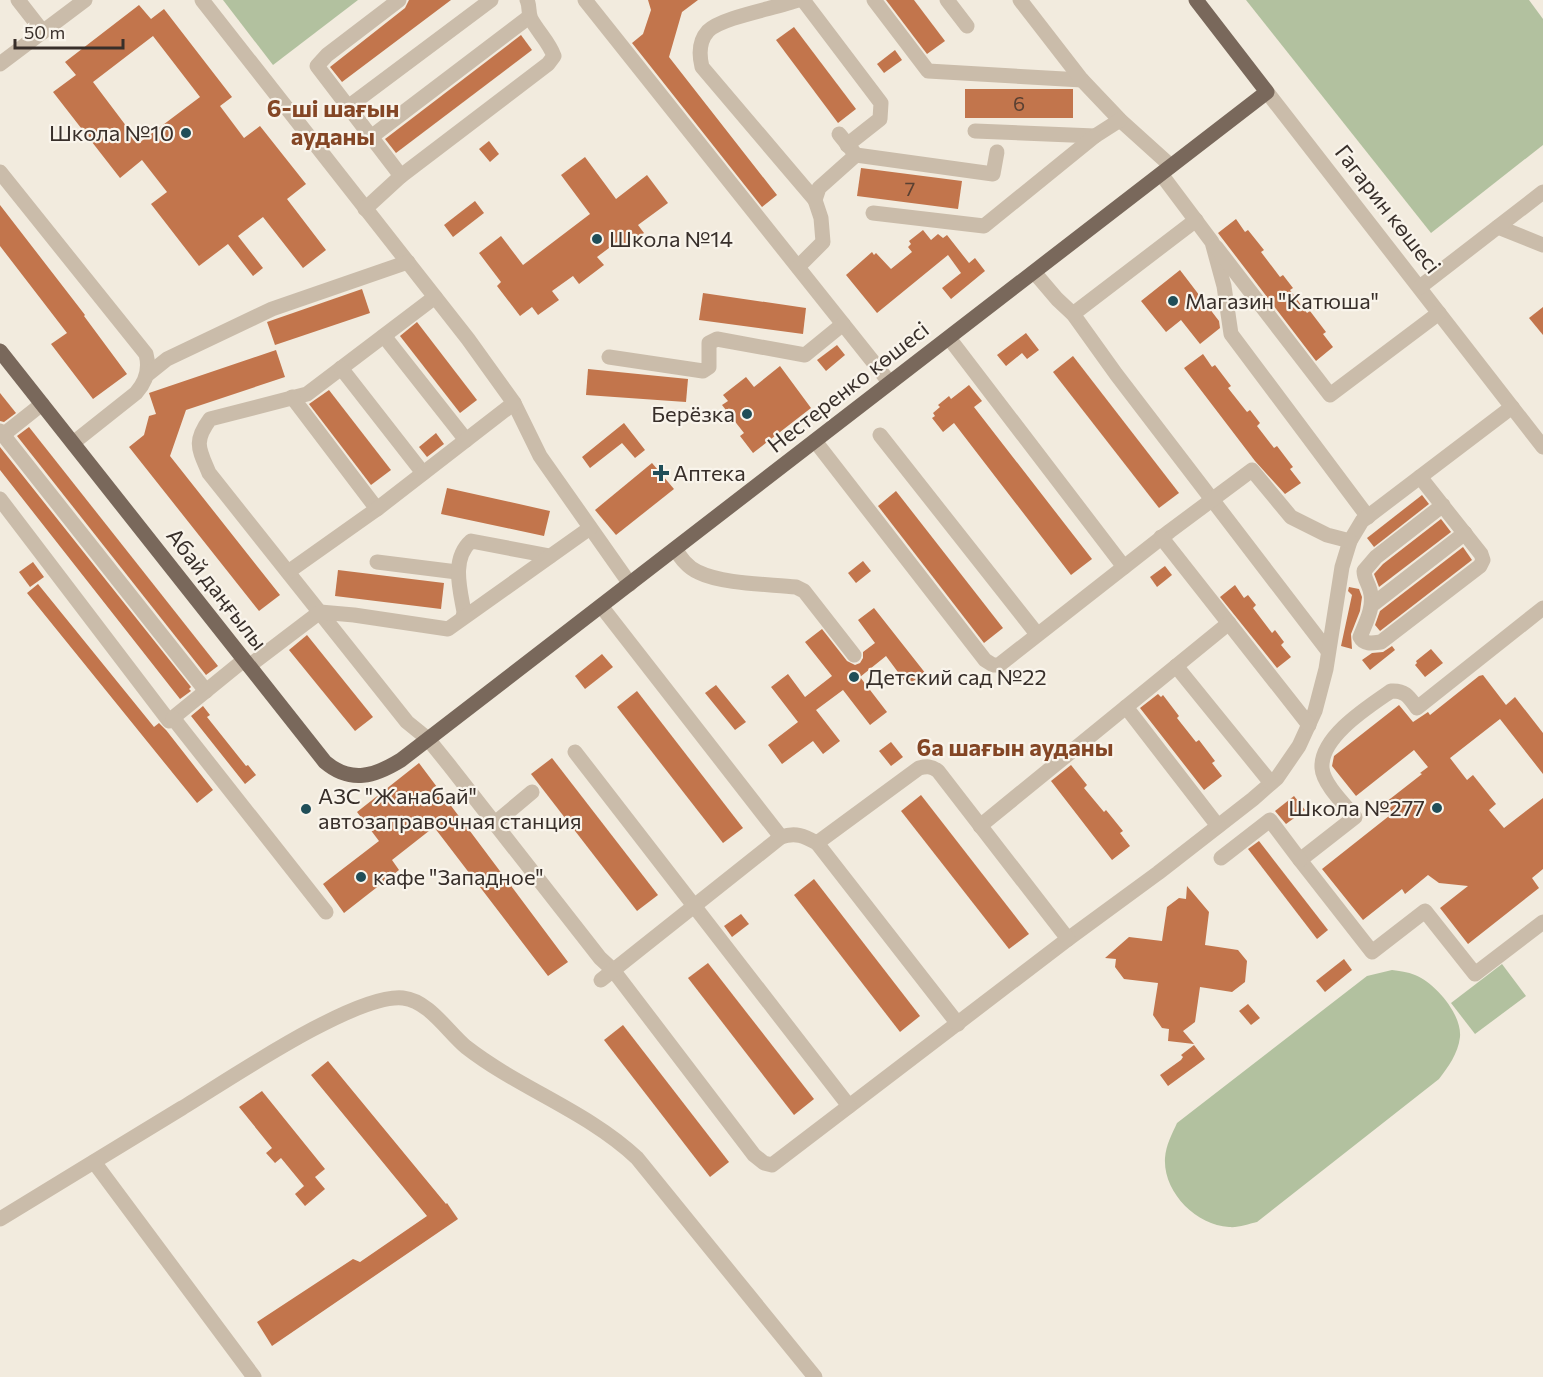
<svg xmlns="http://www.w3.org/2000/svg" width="1543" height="1377" font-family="Commissioner,sans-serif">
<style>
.green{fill:#b2c19f}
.building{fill:#c2754c;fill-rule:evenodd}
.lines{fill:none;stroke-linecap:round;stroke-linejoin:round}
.minor{stroke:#cabcaa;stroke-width:15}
.major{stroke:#79685b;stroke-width:15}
.poi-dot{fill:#204e58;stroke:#f9f4eb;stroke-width:2}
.labels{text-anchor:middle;stroke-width:4.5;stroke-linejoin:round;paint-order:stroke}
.number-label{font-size:20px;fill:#5a4032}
.poi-label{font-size:22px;fill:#382f2a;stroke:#f9f4eb;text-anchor:start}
.street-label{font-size:22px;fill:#382f2a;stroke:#f9f4eb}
.neighbourhood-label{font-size:24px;font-weight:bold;fill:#844625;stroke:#f9f4eb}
</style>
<rect width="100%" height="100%" fill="#f2ebde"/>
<g class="green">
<polygon points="223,0 358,0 273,65"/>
<polygon points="1246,0 1529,0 1543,19 1543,145 1431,233"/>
<polygon points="1502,964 1526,996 1475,1034 1451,1003"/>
<path d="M1392 970C1399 971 1408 972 1415 975 1435 983 1462 1014 1460 1037 1458 1054 1448 1067 1439 1079L1257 1222C1248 1224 1238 1228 1229 1227 1196 1225 1163 1192 1165 1158 1166 1145 1172 1134 1177 1123L1367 976Z"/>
</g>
<g class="building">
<polygon points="409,0 451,0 342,82 330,67 405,8"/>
<polygon points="648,0 698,0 682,12 669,57 777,195 762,207 632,43 643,34 651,10"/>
<polygon points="886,0 914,0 945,41 927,54"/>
<path d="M139 5 151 19 164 9 232 97 220 106 244 138 260 126 306 184 287 199 326 250 303 268 263 217 238 236 263 268 253 276 228 244 199 266 151 204 167 192 142 160 120 178 53 92 76 75 65 62ZM153 36 200 97 139 143 93 82Z"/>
<polygon points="794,27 856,109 838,123 776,40"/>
<polygon points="521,35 532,50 396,153 385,139"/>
<polygon points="895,50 902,60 884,73 877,64"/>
<rect x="965" y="89" width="108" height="29"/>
<polygon points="489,141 499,154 490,162 479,149"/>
<polygon points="585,157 616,199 647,175 668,203 638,225 644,233 623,249 617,242 597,257 604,265 579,284 573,276 552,291 559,300 538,315 532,307 520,316 497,286 501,282 479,253 501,236 523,265 590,214 561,175"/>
<polygon points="861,168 962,181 958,209 857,196"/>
<polygon points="475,201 484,213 453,237 444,225"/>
<polygon points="0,205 85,315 84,316 127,374 93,399 51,344 67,333 0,246"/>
<polygon points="1236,219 1245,232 1248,230 1264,250 1261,252 1280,277 1283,275 1293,288 1290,290 1307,313 1310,311 1326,332 1323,334 1333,347 1316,361 1218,233"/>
<polygon points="923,230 931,240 938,234 943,238 947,235 969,263 975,258 985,271 951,299 942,288 961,273 948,255 877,313 846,275 872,252 874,255 876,253 891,269 912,252 908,247 911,244 909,241"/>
<polygon points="1180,270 1219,321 1220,328 1200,344 1181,320 1166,332 1141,301"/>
<polygon points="362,289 370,313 275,345 267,322"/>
<polygon points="703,293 806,308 803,334 699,320"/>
<polygon points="1543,307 1543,335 1529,318"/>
<polygon points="417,322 477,400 460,413 400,336"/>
<polygon points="1026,333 1039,350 1027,359 1022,353 1006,366 997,355"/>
<polygon points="837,345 845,355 826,371 817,360"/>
<polygon points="276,350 285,377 186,410 170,456 280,595 259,611 129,447 144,435 149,416 156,414 149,393"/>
<polygon points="1203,354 1212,367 1215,365 1231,386 1228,388 1247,412 1250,410 1260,423 1257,426 1274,448 1277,446 1293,467 1290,469 1301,483 1285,494 1255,461 1184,368"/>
<polygon points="1073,356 1179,493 1159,508 1053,372"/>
<polygon points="780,366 811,408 753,453 740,436 744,433 722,405 728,401 723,395 746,377 754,387"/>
<polygon points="588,369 688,379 686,402 586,395"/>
<polygon points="969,385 982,401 974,407 1092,559 1071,575 954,423 943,432 932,418 935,416 933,413 940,407 938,405 949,396 951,399"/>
<polygon points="329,390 391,470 371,485 309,404"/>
<polygon points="0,393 16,413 4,422 0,421"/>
<polygon points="624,423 645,450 635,458 622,443 590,468 582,457"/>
<polygon points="29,427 218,666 206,675 17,436"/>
<polygon points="436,433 444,444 427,457 419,447"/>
<polygon points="0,447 191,687 189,689 191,691 180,699 0,470"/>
<polygon points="652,463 674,489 616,535 595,510"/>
<polygon points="447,488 550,511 544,536 441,514"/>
<polygon points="896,491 1003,628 984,643 878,506"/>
<polygon points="1422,495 1429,504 1374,547 1367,538"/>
<polygon points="1441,519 1451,532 1379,587 1374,574 1383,564"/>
<polygon points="1463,547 1472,560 1380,631 1375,625 1380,611"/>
<polygon points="863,561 871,571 856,583 848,573"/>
<polygon points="33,562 44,577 30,587 19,572"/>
<polygon points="1165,566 1172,575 1157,587 1150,577"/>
<polygon points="338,570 444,583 441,609 335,596"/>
<polygon points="38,584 154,727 159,723 166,730 213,790 197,803 27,593"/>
<polygon points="1235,585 1244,598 1248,595 1256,605 1253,608 1272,633 1275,630 1284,642 1281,645 1291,657 1277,668 1220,597"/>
<polygon points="1349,587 1359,589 1362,597 1360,611 1351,634 1352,649 1341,646 1352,595 1348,591"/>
<polygon points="874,608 926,674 909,687 886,656 860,677 887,712 870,725 843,690 816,710 840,741 823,754 813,741 782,764 768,745 798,722 771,687 788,674 805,697 832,676 805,642 822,629 847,661 855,665 860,663 863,658 863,652 875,643 858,620"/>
<polygon points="307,635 373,717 355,731 289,650"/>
<polygon points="1392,646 1395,650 1370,670 1362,660 1372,653 1383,652"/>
<polygon points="1431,649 1443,663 1425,677 1415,665 1417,663 1416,661"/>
<polygon points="602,654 613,667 585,689 575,676"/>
<polygon points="1483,675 1506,705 1515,697 1543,733 1543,774 1500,719 1450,758 1467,780 1473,775 1496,804 1489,810 1504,828 1543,798 1543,869 1532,878 1539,888 1468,944 1440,908 1468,886 1439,883 1428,875 1405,894 1402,889 1363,920 1322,869 1389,816 1381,806 1422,774 1420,773 1428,767 1414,750 1356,796 1332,766 1334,756 1399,705 1413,722 1428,712 1430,715 1479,676"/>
<polygon points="716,685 746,722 735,730 705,693"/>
<polygon points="637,691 743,828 723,843 617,707"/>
<polygon points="1158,694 1161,697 1163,695 1179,716 1177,718 1196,742 1199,740 1215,761 1212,763 1222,776 1204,790 1140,708"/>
<polygon points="203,706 210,715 207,717 246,766 248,765 256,775 245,784 191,716"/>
<polygon points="891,742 903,757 891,766 879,751"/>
<polygon points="552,758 658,895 637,911 531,774"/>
<polygon points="419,763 568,962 548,976 434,827 392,860 399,870 344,913 323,884 379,841 357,812"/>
<polygon points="1071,765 1087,785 1084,788 1104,812 1106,810 1123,831 1120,833 1130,846 1112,860 1051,781"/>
<polygon points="921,795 1029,934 1009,949 901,811"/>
<polygon points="1294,796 1305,810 1286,824 1275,811"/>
<polygon points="1259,841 1328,930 1317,939 1248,849"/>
<polygon points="814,879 920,1016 900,1032 794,895"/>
<polygon points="1187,886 1209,912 1205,945 1238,950 1247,961 1245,982 1232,992 1200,987 1195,1022 1183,1031 1194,1044 1168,1041 1169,1029 1162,1028 1153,1015 1158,983 1124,979 1115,967 1116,959 1105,958 1129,937 1162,941 1167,907 1179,898 1186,899"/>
<polygon points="741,914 749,924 732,937 724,926"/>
<polygon points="1344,959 1352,970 1325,992 1316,981"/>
<polygon points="708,963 814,1099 794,1115 688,978"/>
<polygon points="1248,1004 1260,1018 1251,1025 1239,1011"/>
<polygon points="623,1025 729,1162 710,1177 604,1040"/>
<polygon points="1194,1045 1205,1059 1168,1086 1160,1075 1181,1060 1183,1057 1181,1055"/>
<polygon points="328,1061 446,1204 447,1203 458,1219 272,1346 257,1322 353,1259 360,1262 427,1216 311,1075"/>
<polygon points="262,1091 325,1169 315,1177 325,1189 305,1206 295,1194 304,1186 281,1158 275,1163 266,1153 272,1148 239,1107"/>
</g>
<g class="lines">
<g class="minor">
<polyline points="18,0 43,32"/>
<polyline points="202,0 468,339 514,403 540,456 630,584"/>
<polyline points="399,0 327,55 317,66 401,176"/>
<polyline points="585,0 890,383"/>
<path d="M798 0C777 8 722 17 708 31 699 41 699 55 702 67L815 200"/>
<polyline points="803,0 881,103 880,119 847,145"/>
<polyline points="874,0 928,71 1082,80"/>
<polyline points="947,0 967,26"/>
<polyline points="1020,0 1082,80 1120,120 1171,166"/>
<polyline points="0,64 85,0"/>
<polyline points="1267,92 1543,447"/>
<polyline points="348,107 491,0"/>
<polyline points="975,131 1095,136"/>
<polyline points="839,134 856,155 993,174 997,152"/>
<polyline points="371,137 529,17"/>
<path d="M0 172 146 354C150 369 146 382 136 393L73 443"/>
<polyline points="1161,174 1212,242 1224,286 1231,334 1368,517"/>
<path d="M365 209 401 176 548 64 554 56C549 42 538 32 531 19 528 13 530 6 527 0"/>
<polyline points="873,213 984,226 1095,136 1120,120"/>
<polyline points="1498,227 1543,245"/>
<polyline points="1216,247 1330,395 1439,313"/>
<polyline points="798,267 823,242 821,218 815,200 819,188 856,155"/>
<polyline points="1034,272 1057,299 1073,314 1116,374 1328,651"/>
<polyline points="1420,287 1543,192"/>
<path d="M435 297 307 394 210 419C193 442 199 449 209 473L407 722 428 739 449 765 600 958 613 970 754 1155 764 1163 772 1165 1068 939 1158 873 1253 799 1277 778 1299 746 1315 711 1326 669 1342 567 1350 541 1362 521 1512 407"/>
<polyline points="1073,314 1196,220"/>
<polyline points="384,336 466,440"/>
<polyline points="949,338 1124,567"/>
<polyline points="609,357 703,371 709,367 709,343 717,339 805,355 843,324"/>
<polyline points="341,368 423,473"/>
<polyline points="147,375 167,359 272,309 408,262"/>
<polyline points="292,397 377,509"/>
<polyline points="0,431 206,691"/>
<polyline points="3,435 42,404"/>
<polyline points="880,435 1037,634"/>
<polyline points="815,441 985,660 993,665 999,665 1170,531 1252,470 1291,517 1327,535 1350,541"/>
<path d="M1420 477 1481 554 1483 560 1480 566 1381 642C1373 643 1364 645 1360 637 1366 622 1375 606 1370 590 1368 583 1364 578 1364 571L1376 557 1443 505"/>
<polyline points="0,499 169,721 244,660"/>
<polyline points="1161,537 1309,725"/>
<path d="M675 549C681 558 687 567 698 572 722 584 768 584 796 587L804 591 854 655"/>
<polyline points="377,562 457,572"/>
<polyline points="288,572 377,509 514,403"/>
<polyline points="1372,605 1465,533"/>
<polyline points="601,606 781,837"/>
<path d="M1543 608 1417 708C1409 697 1405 690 1391 691 1368 707 1320 737 1322 768 1323 784 1345 805 1355 817L1300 860 1372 952 1425 911 1475 974 1543 922"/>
<path d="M463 617 464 612C460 589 451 559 471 541L550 556"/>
<polyline points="249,666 320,612 354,615 448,629 590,528"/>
<polyline points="1176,666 1271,783"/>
<polyline points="1126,707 1218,826"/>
<polyline points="173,718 326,912"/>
<polyline points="575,752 849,1106"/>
<polyline points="495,823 532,792"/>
<polyline points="980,826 1229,623"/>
<polyline points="817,843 958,1024"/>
<polyline points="1221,858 1270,820 1300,860"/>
<path d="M601 980 781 837C796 832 804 836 817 843L919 768C927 766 931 766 938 771L1068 939"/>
<polyline points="94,1162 254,1377"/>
<path d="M0 1219C61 1182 121 1145 182 1108 227 1081 355 993 403 998 429 1001 447 1031 466 1047 520 1089 587 1111 637 1158L815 1377"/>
</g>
<path class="major" d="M0 351 325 762C351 784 375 776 401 760L1267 92 1196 0"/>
</g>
<g class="poi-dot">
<circle cx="186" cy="133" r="6"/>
<circle cx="597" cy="239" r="6"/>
<circle cx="1173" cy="301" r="6"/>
<circle cx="747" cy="414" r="6"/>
<path d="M658 464h6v6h6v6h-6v6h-6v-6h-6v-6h6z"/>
<circle cx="854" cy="677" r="6"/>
<circle cx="1437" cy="808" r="6"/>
<circle cx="306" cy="809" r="6"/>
<circle cx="361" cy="877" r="6"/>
</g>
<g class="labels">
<g class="number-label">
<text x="1019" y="111">6</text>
<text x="910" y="196">7</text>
</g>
<g class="poi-label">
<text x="174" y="141" text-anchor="end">Школа №10</text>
<text x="609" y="247">Школа №14</text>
<text x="1185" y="309">Магазин "Катюша"</text>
<text x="735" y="422" text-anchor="end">Берёзка</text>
<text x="673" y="481">Аптека</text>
<text x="866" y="685">Детский сад №22</text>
<text x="318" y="804">АЗС "Жанабай"<tspan x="318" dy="25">автозаправочная станция</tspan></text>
<text x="1425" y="816" text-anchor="end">Школа №277</text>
<text x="373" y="885">кафе "Западное"</text>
</g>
<g class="street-label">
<text transform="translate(1388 209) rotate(52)" y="8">Гагарин көшесі</text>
<text transform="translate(848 387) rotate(-38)" y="8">Нестеренко көшесі</text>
<text transform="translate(217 589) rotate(52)" y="8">Абай даңғылы</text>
</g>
<g class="neighbourhood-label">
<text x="333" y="117">6-ші шағын<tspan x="333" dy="28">ауданы</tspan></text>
<text x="1015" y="756">6а шағын ауданы</text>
</g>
</g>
<path d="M15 39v9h108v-9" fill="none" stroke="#382f2a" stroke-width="3"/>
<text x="24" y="39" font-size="18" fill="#382f2a" stroke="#f9f4eb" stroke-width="4.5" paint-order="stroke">50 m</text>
</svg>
